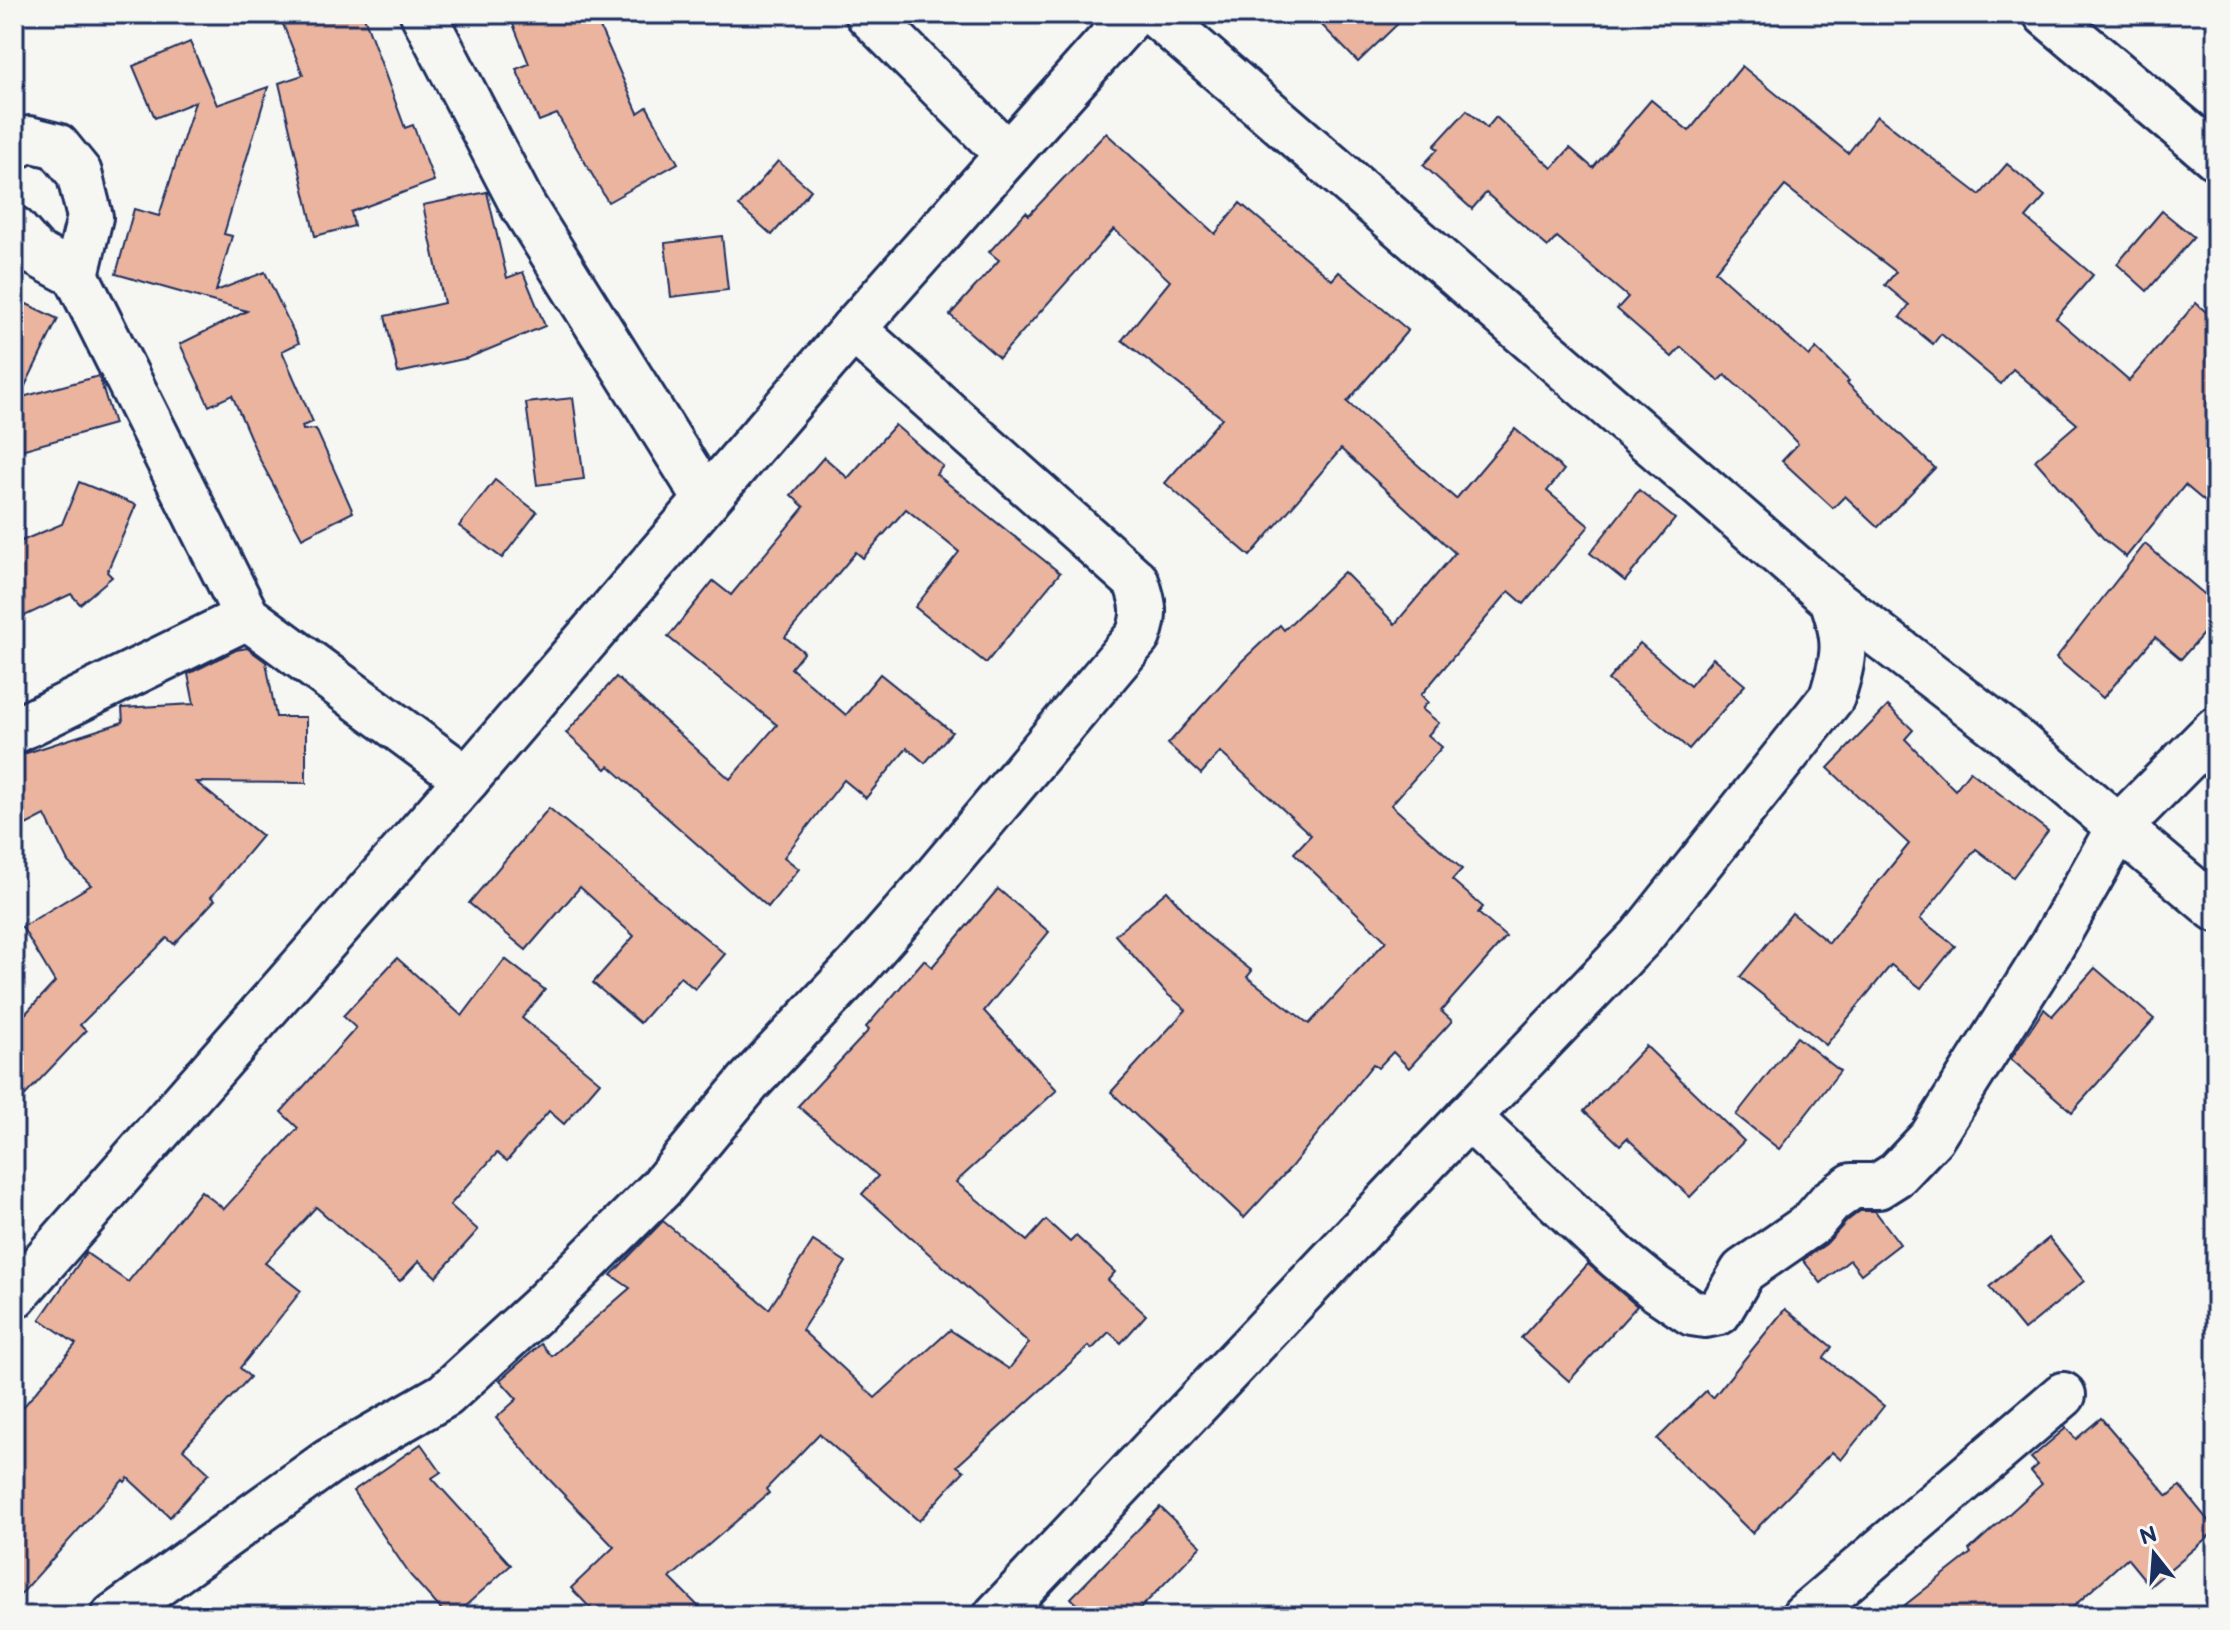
<svg xmlns="http://www.w3.org/2000/svg" width="2230" height="1630" font-family="'Balsamiq Sans',sans-serif">
<style>
.building{fill:#eab49f;stroke:#1b2f5e;stroke-width:2}
.lines{fill:none;stroke-linecap:round;stroke-linejoin:round}
.street-casing{stroke:#1b2f5e;stroke-width:50}
.secondary-casing{stroke:#1b2f5e;stroke-width:50}
.street{stroke:#f6f6f2;stroke-width:44}
.secondary{stroke:#f6f6f2;stroke-width:44}
</style>
<rect width="100%" height="100%" fill="#f6f6f2"/>
<filter id="ink" filterUnits="userSpaceOnUse"><feTurbulence type="fractalNoise" baseFrequency=".0125" numOctaves="2"/><feDisplacementMap in="SourceGraphic" scale="16" xChannelSelector="R" yChannelSelector="G"/><feConvolveMatrix kernelMatrix="1 2 1 2 8 2 1 2 1" color-interpolation-filters="sRGB"/></filter>
<g filter="url(#ink)">
<g class="building">
<polygon points="279,14 363,14 405,128 413,125 434,181 351,212 354,226 315,236 279,83 303,75"/>
<polygon points="509,14 594,14 638,113 647,107 678,163 608,202 557,114 539,121 516,69 529,64"/>
<polygon points="1311,14 1408,14 1358,62"/>
<polygon points="190,42 217,105 268,87 224,234 232,236 216,291 265,272 299,343 282,351 313,422 302,426 303,430 316,429 353,512 302,538 259,458 232,395 209,406 180,344 247,311 116,274 134,209 159,216 195,102 155,118 133,66"/>
<polygon points="1742,66 1848,153 1877,116 1980,195 2007,164 2045,196 2026,218 2093,275 2056,318 2129,381 2196,303 2216,321 2216,511 2185,485 2126,557 2103,538 2035,460 2077,424 2013,369 2001,384 1941,334 1933,344 1900,317 1909,305 1885,285 1896,272 1785,186 1715,271 1809,356 1816,348 1849,381 1847,383 1935,468 1878,527 1845,496 1833,508 1782,461 1798,444 1767,412 1725,375 1719,381 1681,347 1672,357 1617,309 1628,297 1557,237 1548,247 1486,193 1472,209 1423,165 1438,149 1434,146 1467,110 1487,128 1496,117 1552,168 1570,148 1593,168 1651,100 1689,131"/>
<polygon points="1106,133 1215,234 1240,203 1332,280 1339,272 1408,330 1347,402 1456,499 1515,429 1564,470 1547,491 1589,526 1524,604 1509,591 1421,695 1428,702 1422,709 1439,723 1428,735 1442,747 1391,805 1462,869 1452,880 1483,907 1478,913 1506,937 1441,1011 1452,1021 1409,1068 1393,1052 1378,1068 1373,1064 1291,1167 1244,1218 1111,1092 1186,1010 1166,993 1115,935 1167,891 1205,934 1252,971 1247,977 1309,1024 1386,941 1294,853 1311,835 1220,752 1201,774 1168,744 1242,661 1280,625 1284,630 1344,572 1395,624 1455,553 1341,449 1250,556 1165,483 1222,418 1122,340 1170,281 1114,229 999,358 950,315 999,260 989,252 1026,212 1029,215"/>
<polygon points="778,161 811,190 772,235 739,206"/>
<polygon points="487,192 507,278 523,272 545,326 468,358 398,373 385,316 444,303 423,205"/>
<polygon points="2162,211 2194,237 2147,291 2117,264"/>
<polygon points="722,236 728,290 671,297 665,243"/>
<polygon points="14,298 58,319 19,398 99,376 114,424 14,452"/>
<polygon points="573,398 584,479 537,485 526,403"/>
<polygon points="895,425 943,466 936,474 1060,573 986,663 915,607 959,552 906,509 863,558 856,552 785,637 804,652 791,668 846,715 880,674 952,732 925,763 907,748 866,798 844,780 784,857 799,869 768,907 609,766 606,769 566,733 616,677 730,779 777,725 668,637 713,581 731,595 804,507 791,495 824,457 848,478"/>
<polygon points="495,480 537,512 502,558 459,526"/>
<polygon points="79,482 136,505 107,572 112,577 80,604 71,594 14,621 14,544 62,524"/>
<polygon points="1639,490 1675,519 1625,581 1590,553"/>
<polygon points="2145,544 2216,604 2216,619 2181,659 2155,637 2103,698 2056,658"/>
<polygon points="1640,643 1690,686 1713,658 1745,685 1689,749 1608,680"/>
<polygon points="247,648 266,662 276,717 306,717 306,783 196,782 262,836 211,897 215,900 174,944 167,938 80,1025 86,1031 14,1107 14,1026 55,982 22,927 91,885 68,862 45,815 14,831 14,757 123,722 122,708 194,704 188,674 236,650"/>
<polygon points="1888,706 1913,730 1905,739 1955,790 1970,771 2048,831 2013,877 1976,849 1920,919 1955,946 1921,988 1891,965 1826,1045 1740,977 1792,913 1829,943 1909,844 1828,768"/>
<polygon points="549,808 725,954 695,989 680,977 640,1023 593,983 634,936 580,887 526,950 469,903"/>
<polygon points="998,889 1049,932 984,1011 1057,1090 956,1182 1027,1241 1046,1220 1070,1242 1076,1236 1115,1272 1108,1280 1146,1315 1121,1343 1109,1332 1092,1349 1089,1346 957,1466 964,1471 919,1521 819,1434 766,1489 769,1493 670,1578 708,1616 598,1616 571,1588 614,1547 546,1476 496,1418 517,1399 500,1380 541,1344 552,1356 630,1288 611,1275 663,1221 769,1309 813,1241 846,1262 802,1330 875,1398 950,1330 1009,1369 1029,1343 862,1194 878,1176 798,1106 869,1030 866,1027 924,960 932,967"/>
<polygon points="397,958 462,1016 505,959 545,990 522,1018 600,1082 564,1124 549,1111 507,1161 497,1153 450,1205 478,1230 436,1277 419,1261 400,1281 316,1207 265,1263 301,1291 240,1368 250,1377 183,1449 209,1473 170,1517 128,1478 125,1482 123,1480 14,1602 14,1418 76,1344 40,1319 86,1253 128,1282 201,1191 224,1209 298,1128 281,1112 356,1028 343,1016"/>
<polygon points="2095,968 2154,1019 2072,1112 2011,1059 2044,1009 2052,1016"/>
<polygon points="1797,1037 1840,1071 1779,1149 1736,1115"/>
<polygon points="1646,1046 1744,1141 1690,1197 1627,1138 1620,1145 1584,1111"/>
<polygon points="1860,1211 1875,1211 1900,1244 1861,1274 1850,1260 1821,1283 1803,1260 1826,1244 1847,1221"/>
<polygon points="2049,1238 2084,1281 2024,1330 1989,1287"/>
<polygon points="1588,1264 1637,1306 1569,1381 1521,1338"/>
<polygon points="1785,1309 1832,1347 1824,1358 1884,1406 1841,1460 1832,1452 1752,1533 1657,1439 1706,1391 1713,1398"/>
<polygon points="2101,1418 2168,1496 2180,1486 2216,1530 2150,1586 2127,1558 2063,1616 1891,1616 1971,1553 1969,1550 2042,1484 2031,1471 2038,1465 2031,1458 2066,1428 2076,1439"/>
<polygon points="421,1444 441,1472 432,1478 511,1565 454,1616 447,1616 410,1575 353,1491"/>
<polygon points="1160,1507 1201,1546 1133,1616 1089,1616 1071,1598"/>
</g>
<g class="lines">
<g class="street-casing">
<g id="street">
<polyline points="423,14 523,206 706,499"/>
<polyline points="868,14 1007,154"/>
<polyline points="14,147 29,139 57,146 79,173 90,217 76,275"/>
<polyline points="14,229 35,253 76,275 247,617 467,779"/>
<polyline points="1832,599 2013,738 2216,909"/>
<polyline points="14,731 247,617"/>
<polyline points="1468,1117 1618,1258 1655,1288 1692,1313 1705,1315 1719,1312 1743,1271 1811,1224 1830,1202 1852,1186 1878,1186 1897,1174 1932,1137 2050,949 2119,827 2216,729"/>
<polyline points="14,1296 467,779 853,329 1133,14"/>
<path d="M114 1616 328 1462 445 1395 541 1307 662 1187 748 1083 859 965 929 885 1138 636C1146 614 1144 603 1136 581L853 329"/>
<path d="M996 1616 1429 1158 1641 937 1832 697C1845 655 1847 641 1832 599L1155 14"/>
<polyline points="1804,1616 2063,1395"/>
</g>
</g>
<g class="secondary-casing">
<polyline id="secondary" points="2046,14 2216,157"/>
</g>
<use href="#street" class="street"/>
<use href="#secondary" class="secondary"/>
</g>
</g>
<rect width="2230" height="1630" fill="none" stroke="#f6f6f2" stroke-width="48"/>
<rect x="24" y="24" width="2182" height="1582" fill="none" stroke="#1b2f5e" stroke-width="3" filter="url(#ink)"/>
<g transform="translate(2154 1554) rotate(343)" stroke="#f6f6f2" stroke-width="6" paint-order="stroke">
<path d="M0-6L14 30L0 20L-14 30Z" fill="#1b2f5e"/>
<text y="-12" font-size="22" font-weight="bold" text-anchor="middle" fill="#1b2f5e">N</text>
</g>
</svg>
